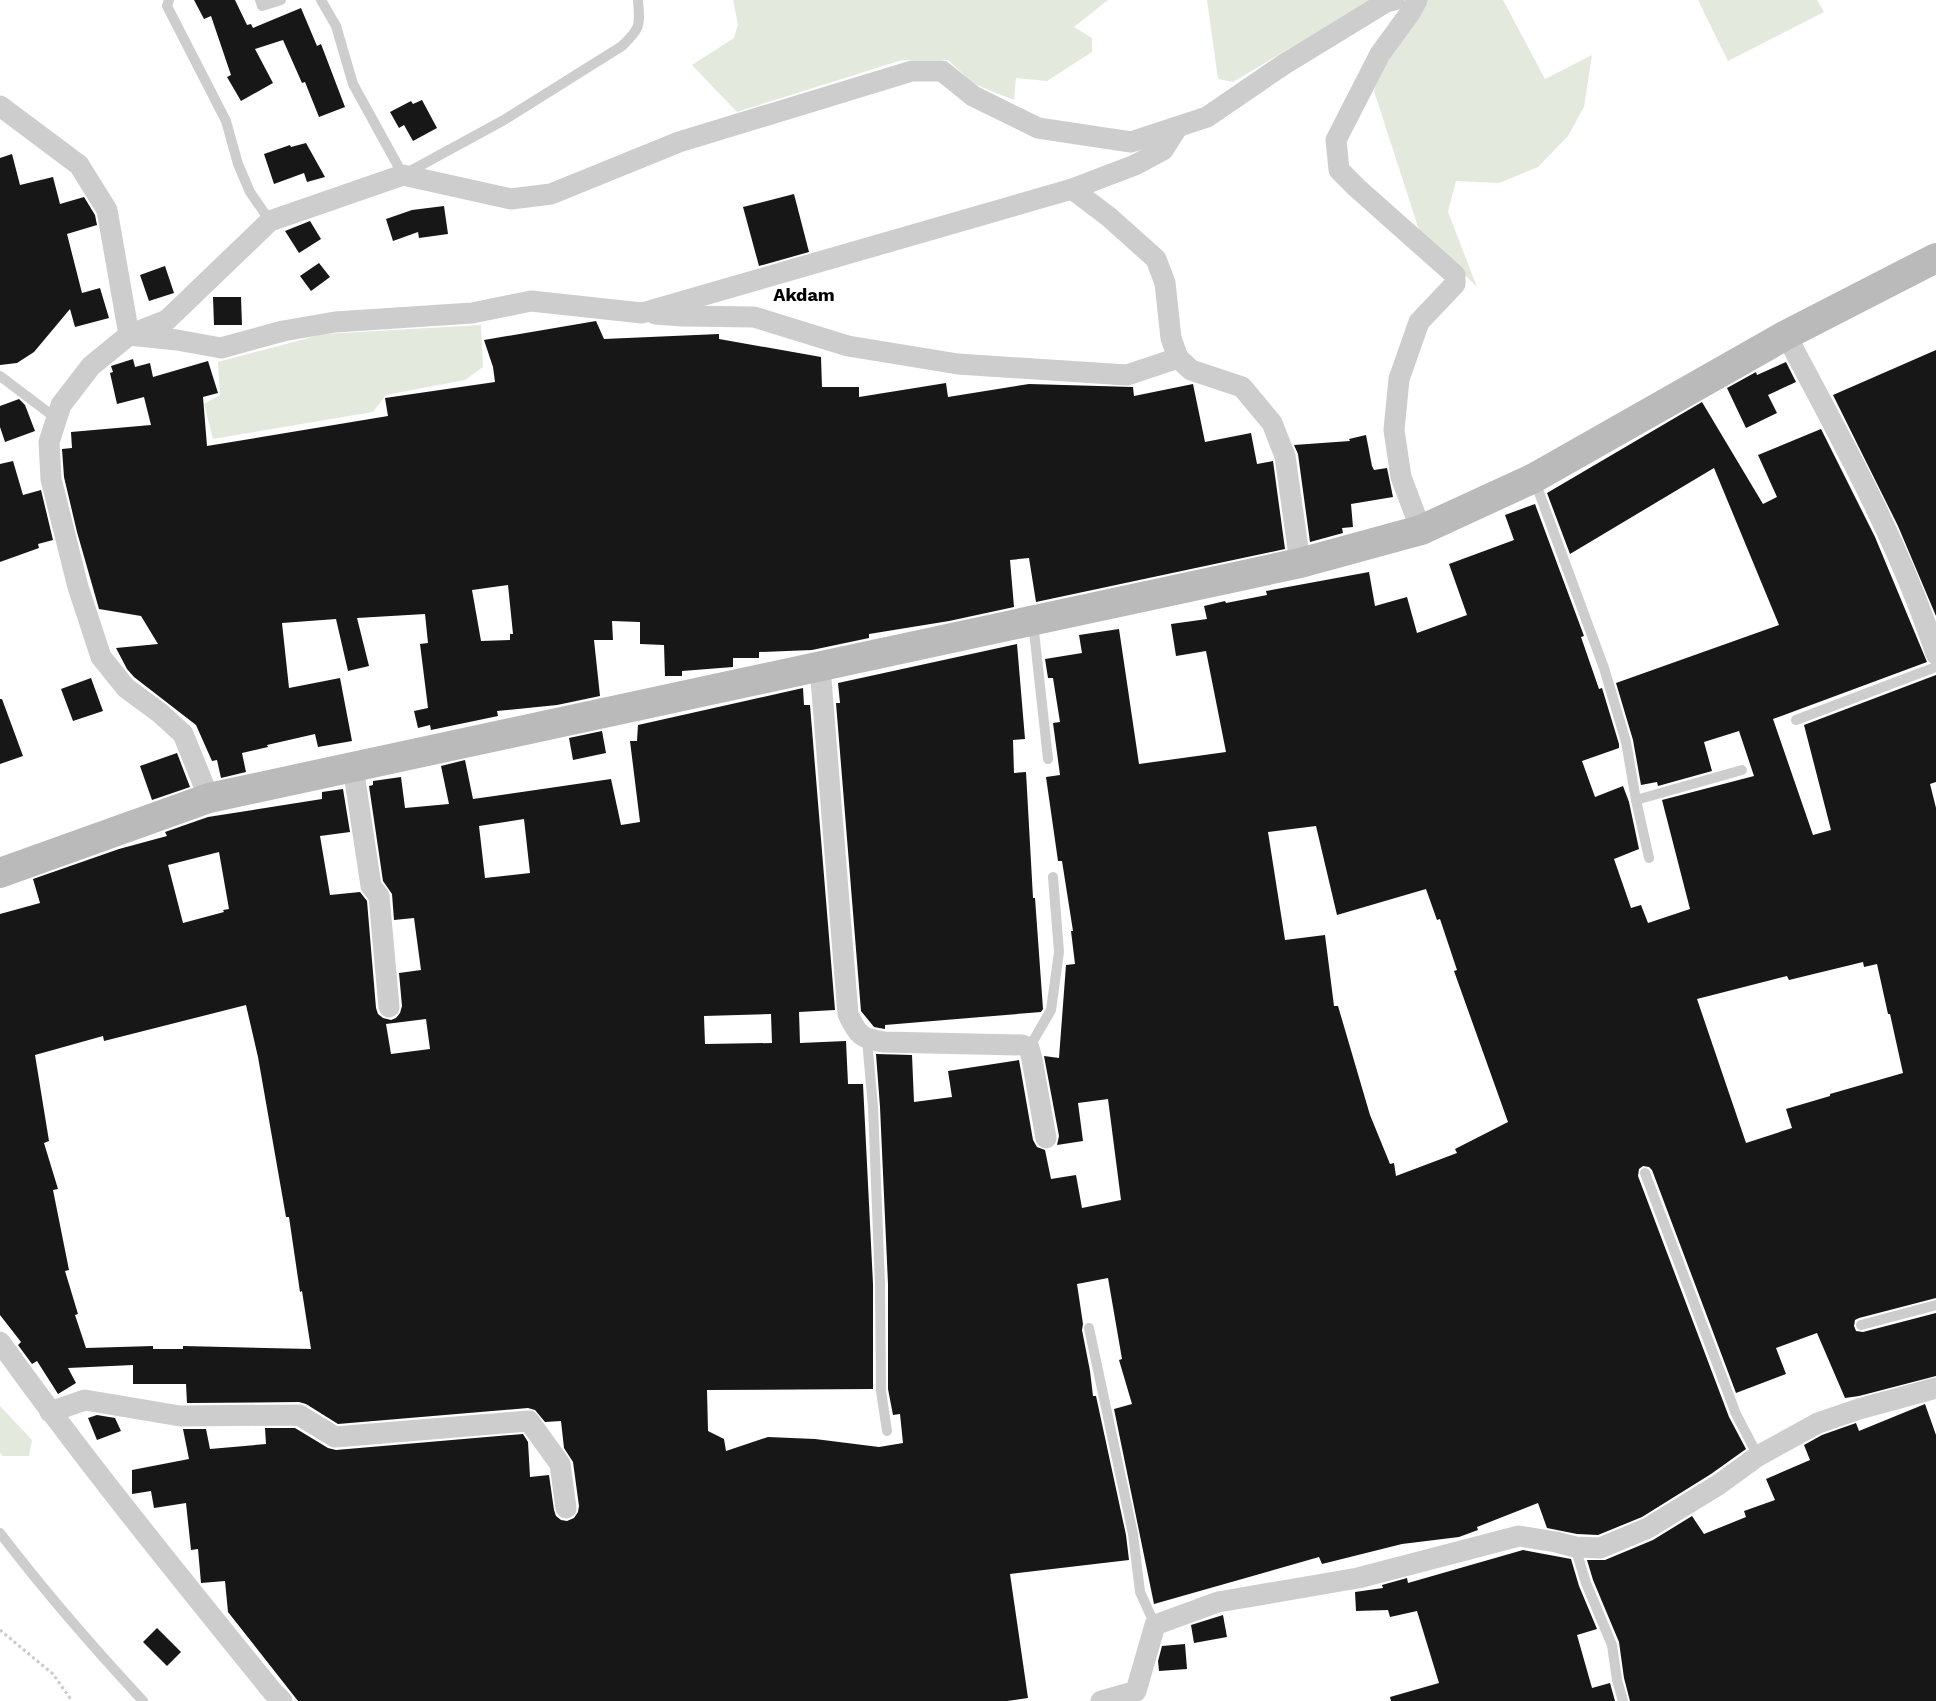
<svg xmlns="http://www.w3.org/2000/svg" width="1936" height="1701" font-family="'Work Sans',sans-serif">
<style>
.green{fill:#e4e9dd}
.building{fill:#171717;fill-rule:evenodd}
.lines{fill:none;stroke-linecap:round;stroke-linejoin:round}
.path{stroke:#cacaca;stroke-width:3;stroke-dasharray:3 3;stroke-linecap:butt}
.lane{stroke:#cdcdcd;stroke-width:10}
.street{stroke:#cdcdcd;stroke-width:21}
.secondary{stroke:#bababa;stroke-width:30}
.labels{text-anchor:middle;stroke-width:6;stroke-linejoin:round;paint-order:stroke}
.neighbourhood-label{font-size:18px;font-weight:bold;fill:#000;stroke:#fff}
</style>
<rect width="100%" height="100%" fill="#fff"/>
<g class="green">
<polygon points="733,0 1108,0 1074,27 1092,38 1092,52 1047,81 1016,78 1014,100 974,84 948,60 902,60 737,112 692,65 734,38 738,24"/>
<polygon points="1207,0 1371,0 1233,82 1218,79"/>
<polygon points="1412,0 1503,0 1545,79 1592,55 1584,107 1568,136 1538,167 1499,183 1456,181 1448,212 1477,287 1419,230 1374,91 1384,56"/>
<polygon points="1698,0 1817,0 1824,12 1728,61"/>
<polygon points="481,325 483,367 465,380 386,395 373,412 213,439 204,404 220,395 218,362 323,334"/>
<polygon points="0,1406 32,1440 29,1456 3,1456 0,1453"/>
</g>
<g class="building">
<polygon points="194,0 235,0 247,25 251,24 253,28 301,8 317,46 321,44 345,107 319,117 305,82 302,83 283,40 255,49 273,83 241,101 227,77 231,75 211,16 204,19"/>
<polygon points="422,100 437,128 413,141 404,125 399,128 390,112 411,101 413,104"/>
<polygon points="306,143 325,177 307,182 304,173 274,184 264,154 290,145 291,147"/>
<polygon points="12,154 20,185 53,177 60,204 84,197 95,215 97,225 67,234 82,293 100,288 109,318 75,327 70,309 34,352 17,363 0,365 0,158"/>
<polygon points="794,194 809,252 759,266 743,207"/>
<polygon points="444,206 448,234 419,238 418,232 393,241 386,219 412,210"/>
<polygon points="310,221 321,239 299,253 285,231"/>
<polygon points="319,263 330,277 311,291 300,276"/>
<polygon points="165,266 174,293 149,301 140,275"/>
<polygon points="213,297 241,297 242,325 214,325"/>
<path d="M596 321 604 339 719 334V339L821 357 822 387H859V397L946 383 948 397 1029 384 1133 387 1134 396 1193 384 1205 442 1251 433 1257 464 1273 461 1285 549 1036 602 1029 558 1010 560 1014 607 949 621 869 634V638L812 650 759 652V658H733V667L682 671V676H665L664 645 640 644V622L612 621 613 640H594L600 696 557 705 497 711 498 716 431 730 430 725 418 728 414 711 428 708 420 644 428 643 425 614 357 618 369 666 348 671 336 619 282 623 289 688 340 678 352 741 318 747 315 734 267 745 268 747 242 753 246 772 221 778 217 760 212 761 196 725 134 677 127 669 116 648 158 644 141 616 99 609 77 532 64 477 62 449 72 448 71 432 151 425 144 397 117 404 110 373 113 372 111 366 133 359 135 367 150 363 153 377 208 361 218 393 203 397 207 446 388 416 385 398 495 382 493 367 484 340ZM508 585 513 634H510V640L481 641 472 590Z"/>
<polygon points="1936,350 1936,616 1898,526 1833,395"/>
<polygon points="1786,362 1796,382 1768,395 1777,413 1746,428 1727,388 1756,372 1757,375"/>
<polygon points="19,399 25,405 35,431 5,442 0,427 0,406"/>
<path d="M1702 402 1763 504 1777 497 1758 455 1821 429 1875 537 1927 662 1773 719 1813 835 1831 830 1804 725 1936 675V782L1930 784 1936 808V1298L1859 1318 1855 1320 1854 1326 1856 1331 1863 1332 1936 1313V1376L1859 1396 1845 1398 1817 1333 1776 1348 1786 1374 1736 1393 1652 1170 1649 1167 1643 1166 1639 1169 1638 1176 1729 1417 1746 1449 1711 1474 1642 1517 1598 1535 1577 1534 1547 1528 1538 1503 1477 1527 1478 1530 1459 1537 1402 1544 1322 1564 1319 1557 1154 1604 1114 1409 1132 1404 1119 1360 1122 1359 1108 1278 1077 1284 1083 1324 1082 1330 1090 1371 1093 1396H1096L1126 1535 1129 1560 1010 1574 1028 1698 1007 1701H298L228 1612 225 1581 201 1583 198 1549 191 1550 186 1503 154 1508 151 1491 132 1494V1470L189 1459 183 1429H206L210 1449 266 1444 265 1428H295L328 1448 336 1450 523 1434 528 1442 530 1477 549 1475 554 1510 556 1516 561 1520 567 1521 574 1518 578 1512 579 1506 573 1462 564 1448 561 1421 545 1422 535 1410 528 1408 338 1424 306 1404 299 1402 187 1403 186 1384H133V1365L68 1368 76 1383 58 1394 37 1361 32 1364 18 1345 21 1342 0 1315V914L40 903 33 879 119 849 167 836 165 832 208 817 322 799V792L343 789 350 832 320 836 330 895 360 892 367 901 376 1008 378 1014 383 1018 391 1020 396 1018 400 1013 402 1006 399 973 421 970 414 918 394 920 392 894 383 881 369 786 373 785V781L401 777 405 808 449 804 441 766 465 760 473 799 611 779 621 825 640 822 630 741H637L638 725 803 688 804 705H810L835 1010 799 1012 800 1043 846 1041 848 1084H863L873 1284V1389L707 1390 708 1431 724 1439 726 1451 768 1437 815 1439 879 1447 903 1443 900 1414 893 1415 888 1389V1284L880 1107 876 1054 912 1055 914 1102 952 1097 948 1071 1019 1060 1033 1140 1037 1147 1045 1150 1051 1179 1076 1175 1082 1208 1121 1200 1108 1099 1078 1103 1083 1141 1057 1145 1059 1136 1044 1056 1059 1058 1066 965 1075 964 1071 931H1073L1062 861H1058L1046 777 1060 775 1053 723 1060 722 1053 678H1048L1045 659 1082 653 1079 635 1119 629 1139 764 1226 752 1206 651 1176 656 1171 624 1207 619 1204 606 1225 601 1226 603 1267 595 1266 591 1369 572 1375 606 1407 597 1417 633 1467 615 1449 564 1514 540 1505 515 1535 504 1584 636 1581 637 1599 689 1602 688 1619 744V748L1582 761 1595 797 1623 786 1629 802 1639 849 1614 859 1631 908 1641 905 1648 923 1690 909 1662 800 1754 776 1739 731 1704 742 1712 771 1658 786 1657 782 1641 785 1633 740 1616 683 1779 625 1714 468 1570 554 1547 493ZM524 819 530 873 485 878 479 826ZM1316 826 1337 915 1426 889 1437 920 1440 919 1457 970 1454 971 1508 1122 1455 1149 1457 1153 1396 1176 1394 1163 1390 1164 1370 1115 1338 1006H1334L1325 935 1285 940 1268 832ZM219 852 229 909 223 910 224 912 183 923 168 865ZM1863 962 1864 967 1877 964 1888 1014H1890L1903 1073 1830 1094V1096L1786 1109 1792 1128 1746 1143 1697 999 1787 976 1789 980ZM246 1005 258 1057 286 1217H289L300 1292 302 1291 311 1349 183 1346V1349H153V1346L86 1348 75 1315 78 1314 65 1271 69 1270 53 1190 58 1189 44 1143 49 1141 35 1055 103 1036 104 1041ZM771 1014 772 1043 705 1044 704 1016ZM426 1019 430 1049 391 1054 386 1024Z"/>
<polygon points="1366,435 1372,466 1374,470 1387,468 1393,497 1351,504 1353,527 1342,528 1343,533 1310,542 1298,454 1294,445 1350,441 1349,439"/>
<polygon points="13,461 23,495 41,490 53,540 38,544 39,548 0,562 0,464"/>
<polygon points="1017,644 1025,739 1013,740 1014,773 1026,772 1033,898 1035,898 1043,1009 1041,1012 885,1025 885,1029 874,1027 861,1011 836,703 840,703 838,683"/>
<polygon points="91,678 103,711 73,721 61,689"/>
<polygon points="0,699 2,699 23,756 0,764"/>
<polygon points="602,731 606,753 573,760 569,738"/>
<polygon points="177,753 190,787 152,800 140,766"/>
<polygon points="1925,1404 1936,1435 1936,1701 1630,1701 1624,1678 1619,1642 1593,1580 1587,1560 1605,1560 1653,1540 1692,1516 1704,1534 1746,1517 1744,1511 1775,1500 1766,1479 1810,1460 1804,1445 1822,1435 1856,1423 1859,1431"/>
<polygon points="97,1415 115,1418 121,1431 97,1440 88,1418"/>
<polygon points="1523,1550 1571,1559 1579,1586 1597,1629 1577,1635 1592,1688 1610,1683 1615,1701 1391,1701 1390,1697 1439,1683 1417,1611 1390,1617 1388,1610 1356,1611 1355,1592 1383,1588 1382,1585 1407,1578 1408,1583"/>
<polygon points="1223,1615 1227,1637 1194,1643 1191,1625"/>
<polygon points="157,1628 181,1652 167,1666 143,1642"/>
<polygon points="1185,1644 1187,1669 1159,1671 1158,1661 1162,1646"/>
</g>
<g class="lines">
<polyline class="path" points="0,1630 53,1674 72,1701"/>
<g class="lane">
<polyline points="169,0 167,6 226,121 238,164 250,192 270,221"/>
<polyline points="260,0 262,6 281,0"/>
<path d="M321 0 336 26 353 84 403 175 504 120 622 46C641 28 640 26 638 0"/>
<polyline points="0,376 57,419"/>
<polyline points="1534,479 1604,668 1626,742 1636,800 1649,858"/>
<polyline points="1033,622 1048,759"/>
<polyline points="1796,720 1936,667"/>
<polyline points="1636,800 1742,770"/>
<polyline points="867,1040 873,1107 880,1284 881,1391 887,1431"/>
<polyline points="1029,1048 1051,1010 1059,952 1053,877"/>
<polyline points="1645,1173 1736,1414 1758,1456"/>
<polyline points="1861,1325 1936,1305"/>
<polyline points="1089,1328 1133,1534 1140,1592 1155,1625"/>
<path d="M0 1533C45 1592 93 1647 143 1701"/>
<polyline points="1575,1547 1586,1583 1612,1645 1617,1680 1623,1701"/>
</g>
<g class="street">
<polyline points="1417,0 1410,13 1380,54 1336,140 1339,170 1357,188 1455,275 1455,284 1419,322 1399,379 1394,430 1401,477 1421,530"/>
<polyline points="0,106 79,165 107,210 129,335 177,340 221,348 283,331 335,322 472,313 531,301 642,313 1072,189 1135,165 1163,150 1177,128"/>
<polyline points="1072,189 1109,217 1156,259 1165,283 1171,338 1178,358 1191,370 1242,387 1272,423 1285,456 1300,563"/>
<polyline points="655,314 682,316 754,317 848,346 958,364 1127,375 1178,358"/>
<path d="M1786 335C1841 439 1899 542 1936 654"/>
<path d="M820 667 848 1014C857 1034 861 1039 884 1042L1022 1045 1029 1048 1032 1059 1046 1138"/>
<polyline points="353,767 371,886 379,896 389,1007"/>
<polyline points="209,798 183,734 160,713 126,688 101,657 78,587 51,479 49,442 61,405 91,366 129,335 167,320 270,221 403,175 511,199 551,194 679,142 912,71 942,71 973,96 1038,128 1131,142 1207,117 1283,65 1386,2 1394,0"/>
<path d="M0 1342C86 1462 179 1576 272 1691L282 1701"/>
<polyline points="50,1412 85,1400 180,1416 299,1415 335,1437 529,1421 560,1464 566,1508"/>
<polyline points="1101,1701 1136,1691 1155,1625 1218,1602 1358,1578 1519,1536 1556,1542 1575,1547 1600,1548 1648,1528 1718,1485 1758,1456 1818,1423 1859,1409 1936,1388"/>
</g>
<polyline class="secondary" points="0,873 209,798 1300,563 1421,530 1534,478 1786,335 1936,258"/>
</g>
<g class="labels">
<g class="neighbourhood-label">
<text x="804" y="301">Akdam</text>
</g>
</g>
</svg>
